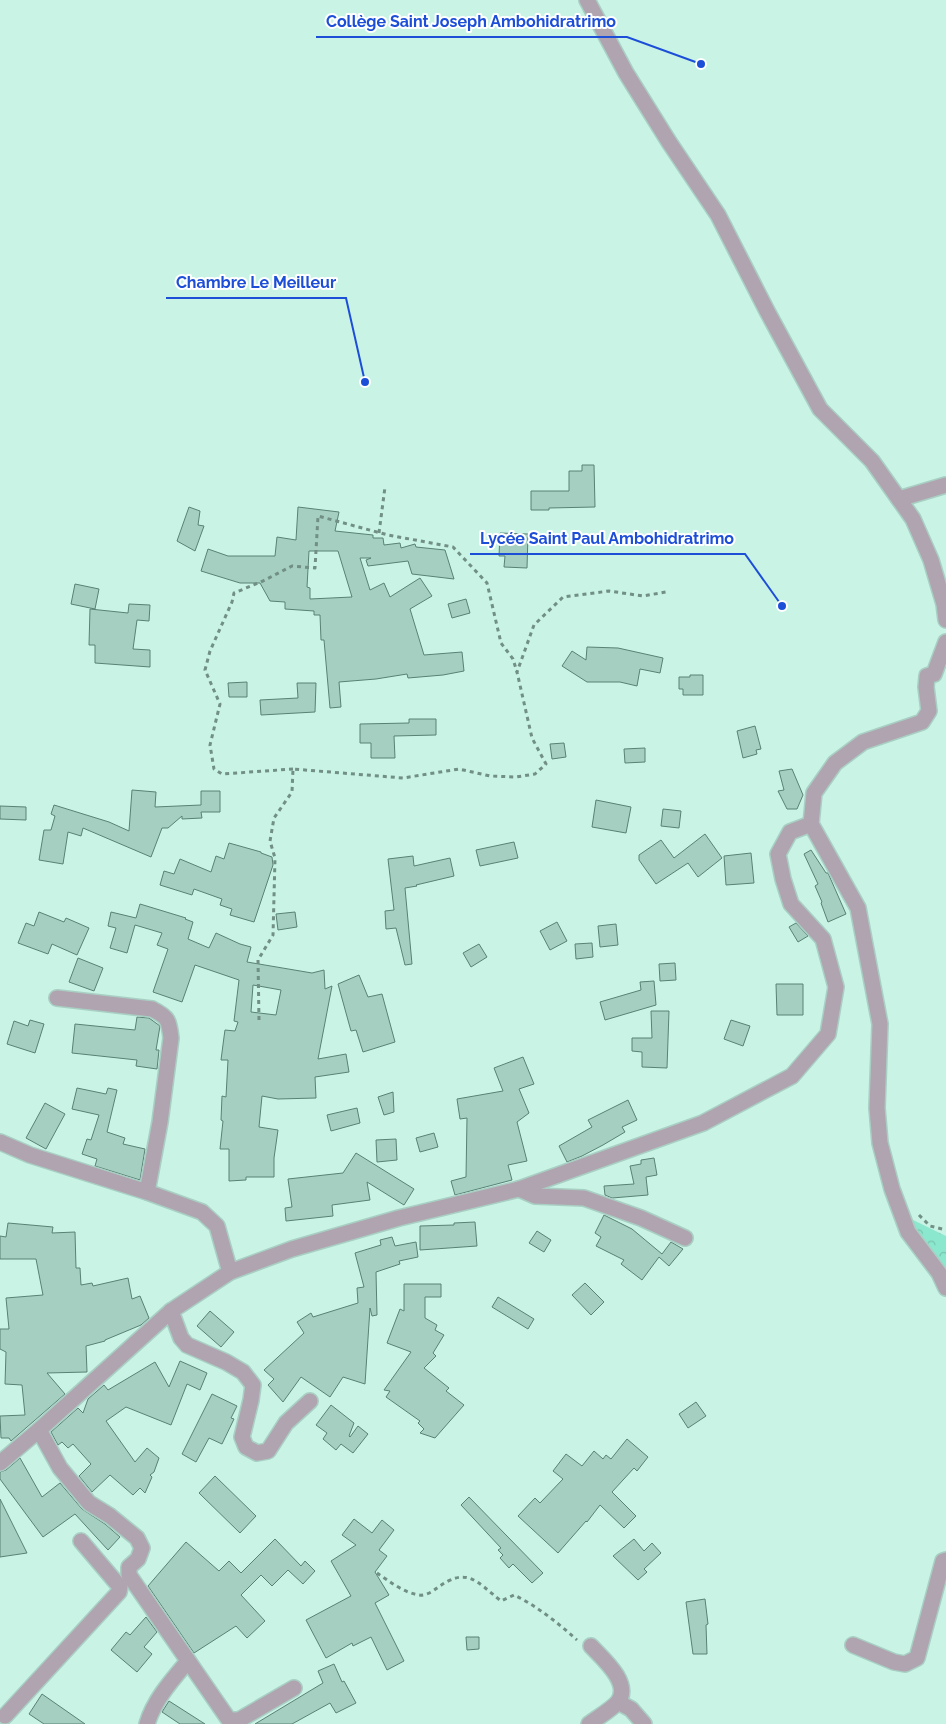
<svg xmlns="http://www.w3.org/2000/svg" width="946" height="1724" font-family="Raleway,sans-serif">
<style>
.forest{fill:url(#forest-crowns)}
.building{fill:#a4cfc1;stroke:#598275;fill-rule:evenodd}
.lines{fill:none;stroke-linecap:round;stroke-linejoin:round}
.minor-casing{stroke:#a9cfc3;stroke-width:18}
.path{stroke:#718f85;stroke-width:3;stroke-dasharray:4 4;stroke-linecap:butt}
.minor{stroke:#b0a4b1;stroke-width:15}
.leader{fill:none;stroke:#1d4ed8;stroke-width:2}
.callout-dot{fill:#1d4ed8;stroke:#fff;stroke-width:2}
.callout-label{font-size:16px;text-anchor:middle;font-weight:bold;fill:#1d4ed8;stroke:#fff;stroke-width:4;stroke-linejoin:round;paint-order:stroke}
</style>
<defs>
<pattern id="forest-crowns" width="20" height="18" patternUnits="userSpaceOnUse" patternTransform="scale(1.25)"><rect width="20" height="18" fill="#8be7cd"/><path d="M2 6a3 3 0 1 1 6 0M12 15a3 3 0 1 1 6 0" fill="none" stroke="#77c6b0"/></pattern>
</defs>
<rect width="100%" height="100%" fill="#c8f3e5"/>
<polygon class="forest" points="911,1219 946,1236 946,1273 912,1228"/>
<g class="building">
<polygon points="582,465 594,465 595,507 549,508 549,510 531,510 531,491 569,491 569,471 582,471"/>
<polygon points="189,507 200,511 198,525 204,526 195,551 177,541"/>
<path d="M298 507 339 512 335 531 373 535V538H383L384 545 400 543 401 548 415 544 416 547 445 550 454 579 412 574 408 561 368 566 366 560 371 558H360L370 590 384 583 390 597 420 578 432 596 410 609 424 655 462 652 464 671 443 675 408 678 407 674 376 679 339 682 341 707 330 708 324 640H321L320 615H314V611L285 609V602L270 601 260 583H240L201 571 208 549 228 556H275L277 537 296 540ZM309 551H338L352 597 310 599V588L307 587Z"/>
<polygon points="500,533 528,534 527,568 504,567 505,556 499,556"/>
<polygon points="75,584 99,589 95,609 71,604"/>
<polygon points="466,599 470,613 452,618 448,604"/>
<polygon points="129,604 150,605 149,621 137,620 133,649 150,650 150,667 95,663 95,645 89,645 90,609 128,613"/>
<polygon points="587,647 618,648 663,658 660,673 640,669 637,686 620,682 587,682 562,666 572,651 586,660"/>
<polygon points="690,675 703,675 703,695 683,695 683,689 679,689 679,677 690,677"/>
<polygon points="247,682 247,697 229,697 228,683"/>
<polygon points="297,683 316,683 315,712 261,715 260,700 298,698"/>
<polygon points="409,719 436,719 436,735 394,736 395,758 371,758 371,743 360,743 360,724 409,723"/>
<polygon points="755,726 761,749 756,750 757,754 743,758 737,731"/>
<polygon points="564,743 566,757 552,759 550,744"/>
<polygon points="645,748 645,762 625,763 624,749"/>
<polygon points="792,769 803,795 797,809 787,809 778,791 784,790 779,771"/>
<polygon points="132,790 156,792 155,807 201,805 201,791 220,791 220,812 201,812 202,818 182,819 182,816 168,828 162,828 151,857 83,828 81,836 68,832 63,864 39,860 44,830 51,830 55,816 51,814 54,805 109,822 129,831"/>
<polygon points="596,800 631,807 626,833 592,827"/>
<polygon points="0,806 26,807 26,820 0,819"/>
<polygon points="663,809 681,811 679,828 661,826"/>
<polygon points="705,834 722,858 698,877 688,863 656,884 639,860 639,855 661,840 674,858"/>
<polygon points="514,842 518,858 480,866 476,850"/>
<polygon points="229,843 261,852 261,853 272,857 273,865 254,922 230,915 232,909 220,905 222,899 194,889 192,895 160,885 164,871 174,874 180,859 211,872 216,856 224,859"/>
<polygon points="811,850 826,873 828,873 846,914 828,922 821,903 822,902 815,886 818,884 804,854"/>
<polygon points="751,853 754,883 726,885 724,856"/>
<polygon points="413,856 414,866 450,858 454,876 416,885 417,886 405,888 412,964 405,965 396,928 386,929 385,911 394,910 388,859"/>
<path d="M140 904 186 918 185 919 193 922 188 939 209 948 216 933 240 944 251 947 247 962 312 973 324 970 325 989 332 986 318 1059 346 1054 349 1072 315 1077 316 1098 278 1099 262 1096 259 1127 278 1130 274 1158V1177H246V1180L229 1181V1149H220L223 1121 221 1120 222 1096 226 1097 228 1060H221L224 1037 225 1030 235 1031 238 1022 234 1021 239 980 195 965 182 1002 153 992 168 949 157 945 162 933 135 925 127 953 110 948 116 928 108 926 111 912 136 918ZM253 985 281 990 276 1015 251 1012Z"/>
<polygon points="39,912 64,922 66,918 89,928 77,955 52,944 48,954 18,943 26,923 34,926"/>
<polygon points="295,912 297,927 278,930 276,914"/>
<polygon points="557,922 567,941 550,950 540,931"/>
<polygon points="796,923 808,936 798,942 789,927"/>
<polygon points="616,924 618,945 600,947 598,926"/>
<polygon points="592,943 593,957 576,959 575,944"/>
<polygon points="479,944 487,957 471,967 463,953"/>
<polygon points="78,958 103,968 94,991 69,982"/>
<polygon points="675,963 676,980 660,981 659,964"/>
<polygon points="359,975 368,997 382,994 395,1042 363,1052 356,1030 351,1031 338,984"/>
<polygon points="654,981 656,1005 605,1020 600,1002 641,990 640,982"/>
<polygon points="776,984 803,984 803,1015 777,1015"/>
<polygon points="651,1011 669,1011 667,1068 642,1067 642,1052 632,1051 632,1038 652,1038"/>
<polygon points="137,1017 149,1018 160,1026 156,1050 159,1050 157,1069 136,1066 137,1060 72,1053 75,1024 135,1030"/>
<polygon points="30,1020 44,1024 35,1053 7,1044 14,1021 28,1026"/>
<polygon points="731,1020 750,1026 743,1046 724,1039"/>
<polygon points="523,1057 534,1084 519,1089 529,1113 517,1122 527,1161 508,1165 512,1180 455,1195 451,1181 466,1177 467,1118 460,1119 457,1099 503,1091 494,1068"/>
<polygon points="77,1088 106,1094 108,1088 117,1090 107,1132 125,1138 123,1144 145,1149 140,1180 95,1166 97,1159 82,1154 87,1139 91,1140 99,1115 72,1109"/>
<polygon points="393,1092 394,1112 384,1115 378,1097"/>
<polygon points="628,1100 637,1120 622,1127 625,1132 603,1145 582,1156 567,1162 559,1146 592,1127 588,1120"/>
<polygon points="45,1103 65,1114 46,1149 26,1138"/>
<polygon points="357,1108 360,1123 331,1131 327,1115"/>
<polygon points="434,1133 438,1147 420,1152 416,1138"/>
<polygon points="396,1139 397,1160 377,1162 376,1140"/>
<polygon points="356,1153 414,1189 404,1205 367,1182 370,1200 332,1205 333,1216 286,1221 285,1208 292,1207 288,1179 343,1173"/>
<polygon points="654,1158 657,1175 646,1177 648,1195 612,1198 605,1195 604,1186 634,1184 630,1166 641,1164 641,1160"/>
<polygon points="604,1215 632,1229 662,1254 671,1242 683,1249 669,1266 659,1257 642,1280 621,1264 624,1260 596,1246 601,1237 595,1233"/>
<polygon points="475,1222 477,1246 420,1250 420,1226 454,1225 454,1223"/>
<polygon points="8,1223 53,1227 52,1233 75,1232 76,1268 80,1268 81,1285 92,1283 93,1286 128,1278 132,1299 140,1296 149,1318 141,1325 105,1340 105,1341 86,1346 87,1372 47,1373 65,1394 11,1441 9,1438 1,1438 0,1416 25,1415 22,1385 5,1384 6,1352 0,1349 0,1329 9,1329 6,1298 43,1295 36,1259 0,1259 0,1236 6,1237"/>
<polygon points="537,1231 551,1240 544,1252 529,1243"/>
<polygon points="392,1237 395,1246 416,1242 418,1257 399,1261 400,1264 376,1272 377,1315 372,1316 370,1308 365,1384 343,1377 330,1397 301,1377 283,1402 268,1385 274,1379 264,1370 304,1333 297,1322 311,1313 313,1317 358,1303 357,1288 364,1287 355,1253 381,1245 380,1240"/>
<polygon points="585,1283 604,1302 591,1315 572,1295"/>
<polygon points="404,1284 441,1284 441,1297 425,1297 425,1318 437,1325 435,1330 444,1335 433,1353 436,1356 424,1368 449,1388 446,1391 464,1405 435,1438 420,1433 424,1429 418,1423 420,1421 386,1397 390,1391 384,1390 411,1352 387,1343 400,1309 404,1311"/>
<polygon points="498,1297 534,1319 528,1329 492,1307"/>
<polygon points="210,1311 234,1332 221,1347 197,1326"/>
<polygon points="180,1361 207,1373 200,1390 187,1384 171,1425 126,1407 106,1421 135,1462 147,1448 159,1458 154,1472 150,1475 152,1477 145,1493 140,1488 133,1495 110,1475 92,1492 79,1476 91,1464 73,1444 68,1448 62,1442 58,1445 51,1432 78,1408 83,1413 88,1399 104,1385 108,1390 155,1362 169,1387"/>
<polygon points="212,1394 237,1406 231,1418 234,1419 222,1444 209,1438 196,1462 182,1454"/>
<polygon points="696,1402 706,1416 688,1428 679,1414"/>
<polygon points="331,1405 354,1423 349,1436 350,1437 358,1426 368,1434 353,1453 341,1444 336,1450 323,1439 327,1433 316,1425"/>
<polygon points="627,1439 648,1457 637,1471 634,1468 612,1492 636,1516 624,1528 600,1505 587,1522 586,1521 558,1553 518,1516 535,1498 540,1503 563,1479 553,1471 566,1454 582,1466 594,1451 603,1459 606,1455 611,1459"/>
<polygon points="20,1458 42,1497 60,1483 82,1509 105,1524 120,1537 108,1550 75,1514 43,1537 0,1479 0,1472 6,1470"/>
<polygon points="215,1476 256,1516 240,1533 199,1493"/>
<polygon points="469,1497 543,1573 532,1583 513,1564 509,1568 500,1558 503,1555 498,1550 501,1548 461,1505"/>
<polygon points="0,1499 27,1553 0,1557"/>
<polygon points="354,1519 372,1533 382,1520 394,1530 379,1550 387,1556 375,1572 389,1595 375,1603 404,1661 387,1670 371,1637 353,1646 352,1643 326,1658 306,1620 351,1596 331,1561 356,1545 342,1535"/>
<polygon points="275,1539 301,1566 305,1561 315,1571 303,1584 288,1570 272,1586 261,1575 241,1595 265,1621 247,1638 236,1626 194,1653 148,1586 186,1542 219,1571 229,1561 241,1573"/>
<polygon points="634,1539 644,1551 652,1543 661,1553 644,1569 647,1572 638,1580 613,1556"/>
<polygon points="705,1599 708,1624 706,1625 707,1654 693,1654 686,1602"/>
<polygon points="146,1617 157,1632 144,1647 152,1654 137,1672 111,1650 126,1632 130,1635"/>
<polygon points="466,1637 479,1637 479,1649 467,1650"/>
<polygon points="334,1664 342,1682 344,1681 356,1703 336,1713 330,1703 292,1724 255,1724 323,1683 318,1671"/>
<polygon points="42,1694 85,1724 44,1724 29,1714"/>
<polygon points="169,1701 205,1724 180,1724 162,1712"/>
</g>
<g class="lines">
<g class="minor-casing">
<g id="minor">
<polyline points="587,0 626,73 669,142 718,215 767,311 820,409 872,461 913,519 931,560 944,604 946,620"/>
<polyline points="899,499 946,485"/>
<polyline points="946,642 934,674 927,676 926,687 929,711 922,722 863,742 835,763 814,793 811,824 858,908 880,1024 877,1108 880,1143 892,1189 908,1232 939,1273 946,1288"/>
<path d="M57 998 152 1009C168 1017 169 1020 171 1038L160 1122 147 1192"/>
<polyline points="0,1142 30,1155 147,1192 202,1212 217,1226 230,1272"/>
<polyline points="519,1189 535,1196 584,1198 641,1218 685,1238"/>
<polyline points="171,1311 181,1338 187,1345 226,1362 243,1372 253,1385 251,1400 242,1437 246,1447 257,1453 268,1451 286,1423 310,1401"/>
<polyline points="39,1430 60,1468 89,1503 110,1516 137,1538 142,1548 138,1559 129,1567 129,1575 229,1720 239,1720 294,1688"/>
<polyline points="0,1463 39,1430 171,1311 230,1272 292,1249 399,1218 519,1189 703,1123 792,1076 828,1034 836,987 823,939 791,904 783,879 778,854 790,832 811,824"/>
<polyline points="853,1645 894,1662 905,1664 917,1658 943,1561 946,1560"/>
<polyline points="618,1702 631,1709 644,1724"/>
<polyline points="5,1716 119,1592 120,1587 81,1541"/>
<path d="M147 1724C154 1700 172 1680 188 1661"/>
<path d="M589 1724C597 1718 612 1709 618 1702 632 1683 602 1658 591 1646"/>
</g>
</g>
<g class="path">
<polyline points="379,533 385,487"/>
<polyline points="293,769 222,774 214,769 210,745 220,704 205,670 210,651 232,602 234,593 263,581 292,566 315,568 318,516 388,535 453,547 487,583 501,643 513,659 517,672"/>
<polyline points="259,1020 258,960 273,935 275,858 270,841 274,818 292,792 293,769 403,778 459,769 490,776 516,777 535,774 546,764 532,738 517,672 534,625 563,597 609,591 643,596 666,592"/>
<polyline points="919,1215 930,1226 946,1230"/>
<path d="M377 1573C389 1581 404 1593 419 1595 425 1596 432 1592 437 1588 467 1566 476 1581 501 1601L514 1595C537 1606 558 1623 577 1640"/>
</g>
<use href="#minor" class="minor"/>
</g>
<path class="leader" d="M701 64L627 37H316M365 382L346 298H166M782 606L745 554H470"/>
<g class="callout-dot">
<circle cx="701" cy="64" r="5"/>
<circle cx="365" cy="382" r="5"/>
<circle cx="782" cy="606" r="5"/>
</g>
<g class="callout-label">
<text x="471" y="27">Collège Saint Joseph Ambohidratrimo</text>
<text x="256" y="288">Chambre Le Meilleur</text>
<text x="607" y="544">Lycée Saint Paul Ambohidratrimo</text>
</g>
</svg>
